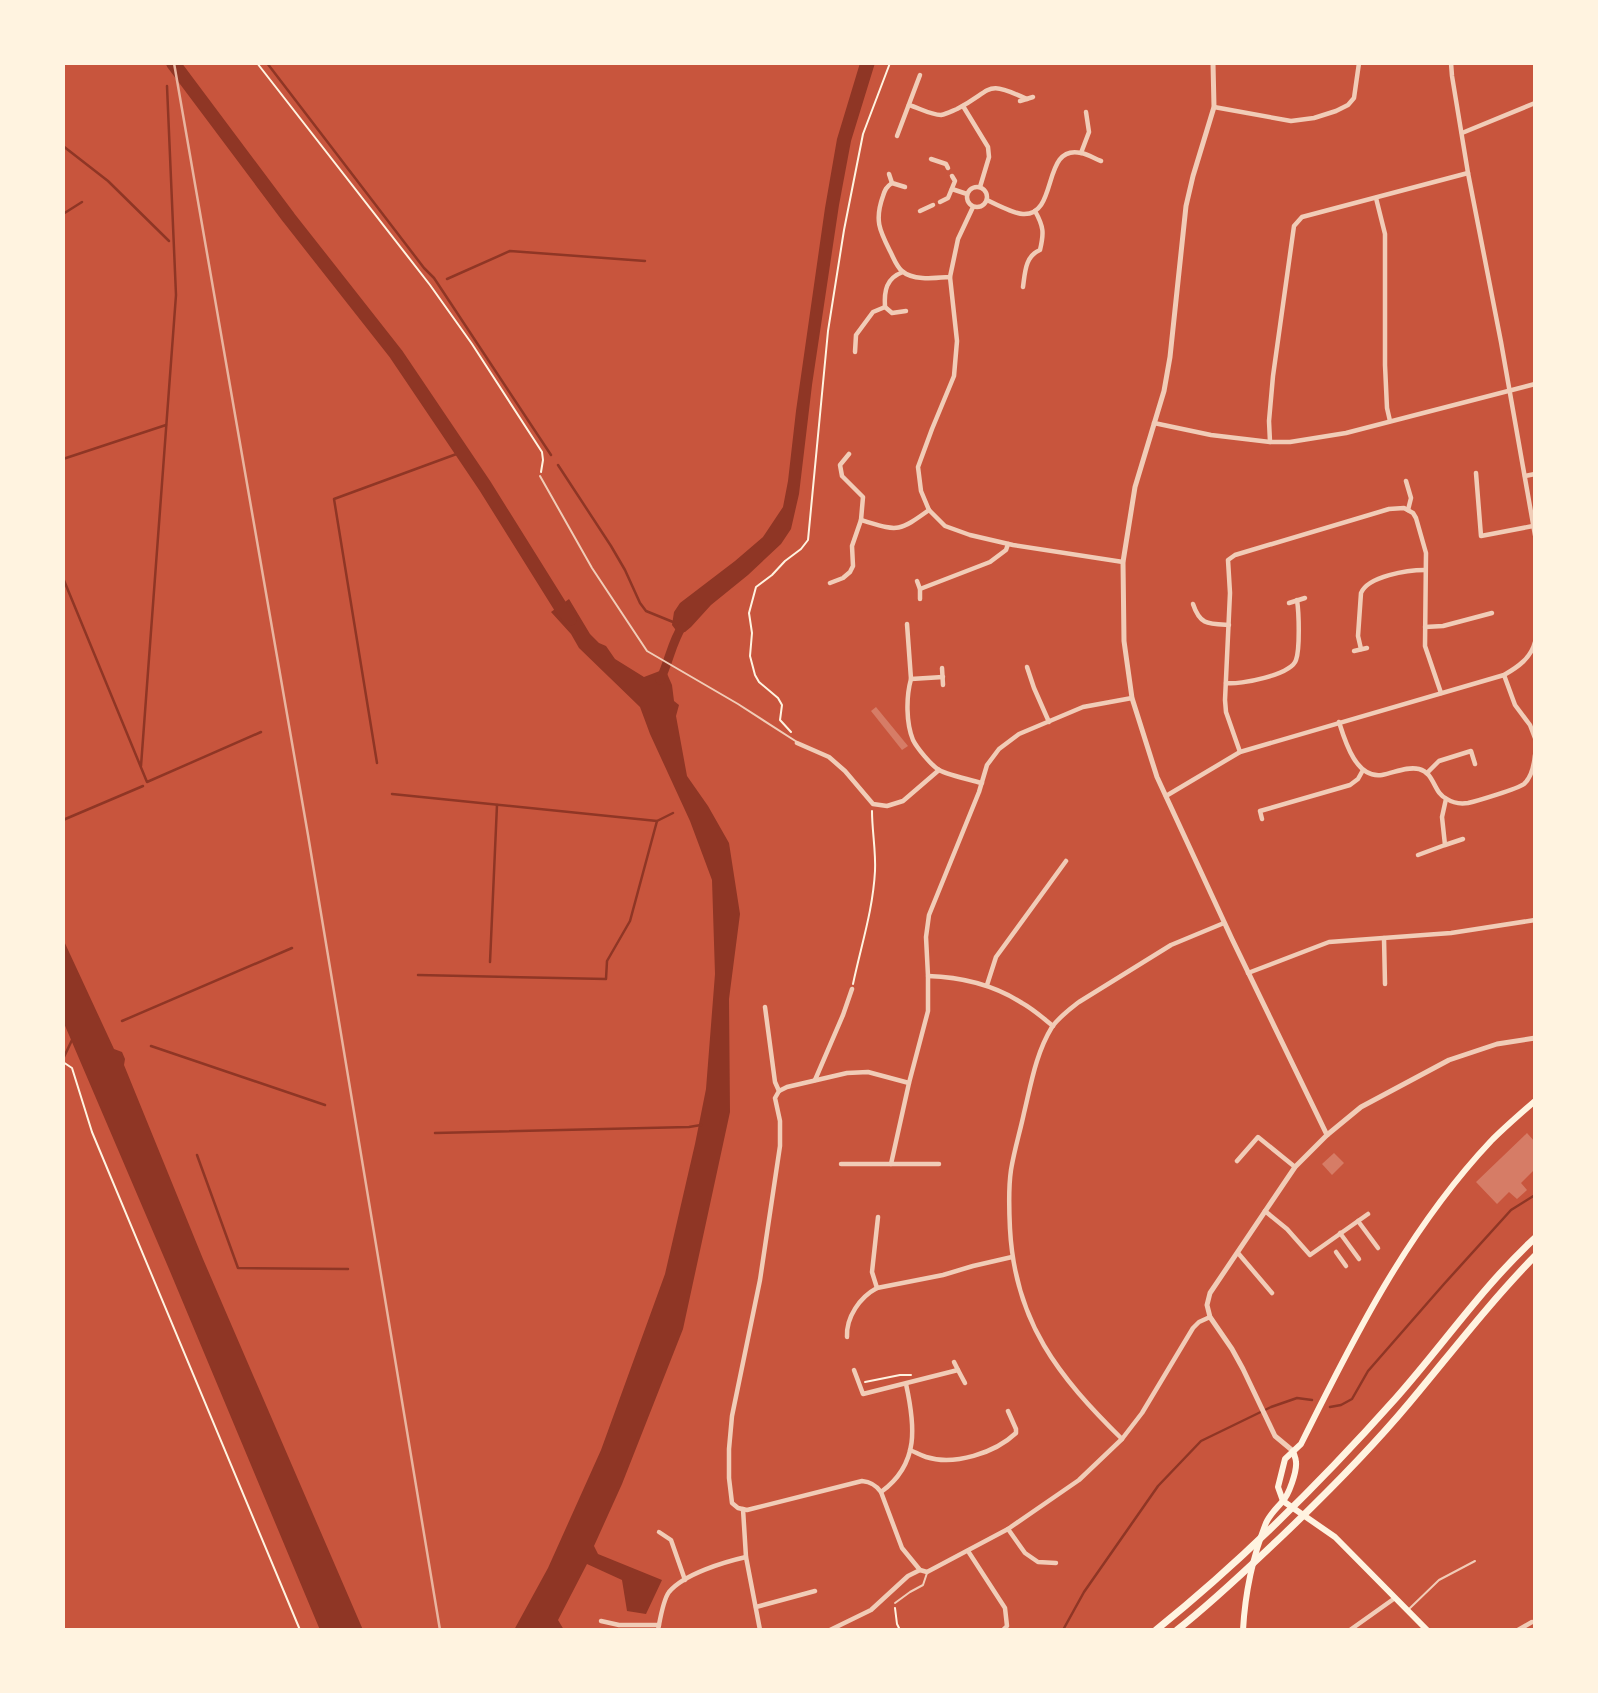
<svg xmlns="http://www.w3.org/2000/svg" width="1598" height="1693" font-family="'Exo 2',sans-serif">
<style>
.water{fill:#8f3625}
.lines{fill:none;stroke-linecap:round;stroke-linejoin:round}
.stream{stroke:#8f3625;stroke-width:2.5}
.canal{stroke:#8f3625;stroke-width:9}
.river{stroke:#8f3625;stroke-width:14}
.building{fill:#d67c66}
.path{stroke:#fff3e0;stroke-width:2}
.service{stroke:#f1ccb7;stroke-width:2}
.minor{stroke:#f1ccb7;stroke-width:4.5}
.tertiary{stroke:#f1ccb7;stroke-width:5}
.primary{stroke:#fff3e0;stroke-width:6}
.trunk{stroke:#fff3e0;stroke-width:7}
.rail{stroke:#e9b49f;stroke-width:2.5}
</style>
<rect width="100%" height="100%" fill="#c8553d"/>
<g class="water">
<polygon points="860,63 875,63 851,141 839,205 812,385 799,494 791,529 781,544 748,575 711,605 691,627 685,632 678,633 672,625 674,612 680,603 735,561 763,537 783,507 788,481 796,411 825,208 837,139"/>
<polygon points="569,599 590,634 599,643 606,646 615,659 644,677 665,669 672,685 674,701 679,705 676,716 687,776 708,806 729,843 740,914 729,999 730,1112 683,1329 622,1484 594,1546 598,1554 662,1580 646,1614 627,1611 622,1580 587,1564 558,1620 564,1630 514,1630 548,1568 601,1450 665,1274 695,1144 706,1089 715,974 712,880 690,821 650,734 640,707 579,648 571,634 551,612"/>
<polygon points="63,939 114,1049 122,1052 125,1059 124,1065 203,1259 363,1630 320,1630 169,1269 63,1021"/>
</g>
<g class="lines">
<g class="stream">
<polyline points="267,63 424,268 434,278 551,455"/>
<polyline points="63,146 108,181 169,241"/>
<polyline points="63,214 82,202"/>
<polyline points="447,279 510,251 645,261"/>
<polyline points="63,459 166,425"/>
<polyline points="558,465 611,546 625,570 640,603 646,611 673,622"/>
<polyline points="63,578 147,782 261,732"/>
<polyline points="377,763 334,499 462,452"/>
<polyline points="141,766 176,295 167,86"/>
<polyline points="392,794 657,821"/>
<polyline points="63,820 143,786"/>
<polyline points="490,962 497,805"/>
<polyline points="418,975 606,979 607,961 630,921 657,821 673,813"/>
<polyline points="122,1021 292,948"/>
<polyline points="151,1046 325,1105"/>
<polyline points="63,1059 72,1040"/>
<polyline points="435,1133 689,1127 701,1125"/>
<polyline points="197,1155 238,1268 348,1269"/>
<polyline points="1330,1407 1341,1405 1352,1399 1368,1371 1444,1284 1511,1210 1535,1195"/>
<polyline points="1063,1630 1084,1592 1158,1486 1201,1441 1271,1407 1297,1398 1312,1400"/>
</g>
<path class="canal" d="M660 680C669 662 672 641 683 625"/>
<polyline class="river" points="173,63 289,218 396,354 485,486 560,606 570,619"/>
</g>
<g class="building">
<polygon points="876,707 908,746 902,750 871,711"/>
<polygon points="1527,1133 1535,1142 1535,1169 1521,1183 1527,1190 1517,1199 1509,1192 1497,1204 1476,1182"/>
<polygon points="1334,1153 1344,1163 1332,1175 1322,1164"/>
</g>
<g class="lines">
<g class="path">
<polyline points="257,63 430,285 472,344 542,452 543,460 541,472"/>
<polyline points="791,732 780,720 782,705 778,698 759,682 755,675 750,656 752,633 749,613 756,587 772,575 785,561 801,549 808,540 828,331 844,230 863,134 890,63"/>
<path d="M853 984C861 946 873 910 875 871 876 851 872 831 872 811"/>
<polyline points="63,1062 72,1068 92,1132 300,1630"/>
<polyline points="865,1382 900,1375 911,1375"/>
<polyline points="895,1608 897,1624 900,1630"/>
</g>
<g class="service">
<polyline points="540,476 592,568 647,651 738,704 797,742"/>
<polyline points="895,1603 910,1592 923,1585 927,1573"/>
<polyline points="1409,1609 1439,1580 1475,1561"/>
</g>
<g class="minor">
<polyline points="1451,63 1452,76 1468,173 1501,342 1535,535"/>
<polyline points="1020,101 1033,97"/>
<path d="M909 105C919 108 931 115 941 115 947 114 952 111 957 109 994 90 983 79 1027 99"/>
<polyline points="963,106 988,147 989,157 980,187"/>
<polyline points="1214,107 1291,121 1314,118 1336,111 1348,105 1354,98 1359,63"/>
<polyline points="1462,133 1535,103"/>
<polyline points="897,136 920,75"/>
<polyline points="1081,153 1089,132 1086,112"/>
<polyline points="931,159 946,164 948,168"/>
<polyline points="889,174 892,183 905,187"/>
<path d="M892 183C886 187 885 190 883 196 874 221 880 231 891 253 894 259 897 267 902 271 913 281 936 278 950 277"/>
<circle cx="977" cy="197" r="10"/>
<polyline points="952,189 967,194"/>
<polyline points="1376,198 1385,234 1385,365 1387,408 1390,421"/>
<path d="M987 200C995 204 1016 214 1023 214 1059 216 1041 144 1081 153 1088 154 1095 159 1101 161"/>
<polyline points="940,202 948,198 955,181 952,176"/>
<polyline points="973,207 958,239 950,277 957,341 954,376 932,429 918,467 921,491 929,510 945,526 970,535 1013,545 1123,562"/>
<polyline points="920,211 933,205"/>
<path d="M1023 287C1025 273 1025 256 1040 250 1044 233 1044 227 1035 211"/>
<path d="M885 307C884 291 886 278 903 272"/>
<polyline points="855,352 856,335 873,312 885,307 892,313 906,311"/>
<polyline points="1154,423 1211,435 1270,442 1290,442 1346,433 1535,384"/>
<polyline points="1270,442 1269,421 1273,376 1294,226 1302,217 1468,173"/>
<polyline points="1476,473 1481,536 1533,526"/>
<polyline points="1525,476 1535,474"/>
<polyline points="1406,481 1411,498 1408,510"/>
<path d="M861 520C898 531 897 533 929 510"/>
<polyline points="917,581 920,589 920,599"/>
<polyline points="830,583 843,578 850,572 853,566 852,546 861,520 863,497 842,476 840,465 849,454"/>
<polyline points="920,589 990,562 1006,550 1008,544"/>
<polyline points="1289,603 1305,598"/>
<path d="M1193 604C1200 625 1208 624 1229 625"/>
<polyline points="907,624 911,679 943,677"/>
<polyline points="1425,627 1443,626 1492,613"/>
<path d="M1361 649 1358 636 1361 593C1368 576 1408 570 1425 570"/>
<polyline points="1354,651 1367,648"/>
<polyline points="1027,667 1034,688 1049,722"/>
<polyline points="942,668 943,685"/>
<polyline points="1504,675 1515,705 1530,725 1535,738"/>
<path d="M911 679C906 697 906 723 913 740 917 748 931 765 939 770 948 775 971 780 982 783"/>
<path d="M1226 683C1240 685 1291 675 1296 660 1300 649 1299 613 1297 600"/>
<path d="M1339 722C1345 741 1356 779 1382 775 1394 773 1407 766 1419 769 1435 773 1433 793 1447 799 1453 803 1461 804 1468 803 1477 801 1517 789 1524 784 1532 777 1534 765 1535 755"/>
<polyline points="797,743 829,757 845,771 873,804 887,806 903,801 939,770"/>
<polyline points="1240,752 1226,712 1225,700 1230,593 1228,560 1235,555 1389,509 1404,508 1413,513 1416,518 1426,553 1425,646 1441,693"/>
<polyline points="1427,773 1439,761 1471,751 1475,764"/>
<path d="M1166 796 1240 752 1504 675C1518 667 1531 658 1535 642"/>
<polyline points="1262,819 1260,811 1350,785 1358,779 1363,770"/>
<polyline points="1445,845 1463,839"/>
<polyline points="1418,855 1445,845 1442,817 1446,799"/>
<polyline points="1384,938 1385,984"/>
<polyline points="1248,973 1329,942 1451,933 1535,920"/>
<path d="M928 976C961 977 994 985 1022 1003 1033 1009 1043 1018 1053 1026"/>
<polyline points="987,985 996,957 1066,861"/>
<path d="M765 1007 775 1082 779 1091 775 1098 780 1121V1146L760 1280 732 1416 729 1449V1478L732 1503 738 1508 747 1510 862 1481C871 1482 876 1485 881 1492L902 1548 920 1570 927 1572 1008 1529 1079 1480 1122 1439 1142 1413 1193 1328 1199 1322 1210 1317"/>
<polyline points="815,1080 843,1015 852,989"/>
<polyline points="779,1091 787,1087 847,1073 868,1072 909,1083"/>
<polyline points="1237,1161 1258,1137 1295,1167"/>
<polyline points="841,1164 939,1164"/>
<polyline points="891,1164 909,1083 928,1011 928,976 926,937 929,915 979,792 987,765 999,749 1019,734 1083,707 1132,698"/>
<polyline points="1265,1211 1287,1229 1310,1255 1368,1214"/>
<polyline points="878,1217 872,1272 877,1288 943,1275 973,1266 1012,1257"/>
<polyline points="1358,1221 1378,1248"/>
<polyline points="1340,1233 1359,1259"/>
<polyline points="1336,1252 1346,1266"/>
<polyline points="1238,1253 1272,1293"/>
<path d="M847 1337C846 1317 860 1297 877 1288"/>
<polyline points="854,1370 863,1394 958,1370 954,1362"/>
<polyline points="958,1370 965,1383"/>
<path d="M1122 1439C1058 1376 1015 1322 1010 1229 1009 1209 1008 1190 1011 1170 1014 1151 1020 1132 1024 1113 1031 1084 1036 1053 1052 1027 1059 1017 1070 1009 1079 1002L1171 945 1224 923"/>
<path d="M910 1450C915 1452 920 1455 926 1457 954 1466 995 1453 1016 1433V1429L1008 1411"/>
<path d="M881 1492C920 1464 915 1425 906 1384"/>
<polyline points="743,1509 746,1557 760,1630"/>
<polyline points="1008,1529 1025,1553 1038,1562 1056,1563"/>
<polyline points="659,1532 671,1540 685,1580"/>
<polyline points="968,1551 1005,1608 1007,1626 1003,1630"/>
<polyline points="756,1607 815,1591"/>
<polyline points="601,1621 619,1625 659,1625"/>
<path d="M658 1630C660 1620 663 1600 669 1592 684 1574 724 1562 746 1557"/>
<polyline points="830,1630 871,1610 908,1576 920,1570"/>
<polyline points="1350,1630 1395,1598"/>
<polyline points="1518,1630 1532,1622"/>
</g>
<g class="tertiary">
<polyline points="1213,63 1214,107 1193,176 1186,206 1170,357 1164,391 1135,487 1123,562 1124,641 1132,698 1157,777 1232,939 1327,1135"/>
<polyline points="1293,1451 1275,1436 1243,1369 1232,1349 1210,1317 1207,1305 1210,1293 1295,1167 1327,1135 1361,1107 1449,1060 1497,1044 1535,1038"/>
</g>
<g class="primary">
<path d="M1243 1630C1245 1595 1253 1556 1266 1523 1270 1514 1276 1509 1282 1502 1289 1495 1297 1471 1296 1462 1296 1458 1294 1455 1293 1451"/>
<path d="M1427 1630 1335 1537 1283 1501 1278 1487 1285 1459 1301 1444C1354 1337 1408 1229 1491 1141 1505 1127 1520 1114 1535 1101"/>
</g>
<g class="trunk">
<path d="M1156 1630C1243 1560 1322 1481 1396 1398 1443 1345 1483 1286 1535 1238"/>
<path d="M1177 1630C1214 1601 1247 1569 1281 1537 1326 1494 1370 1450 1410 1402 1451 1353 1490 1302 1535 1256"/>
</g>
<polyline class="rail" points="174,63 308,835 440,1630"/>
</g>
<rect width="1598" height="1693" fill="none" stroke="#fff3e0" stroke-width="130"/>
</svg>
